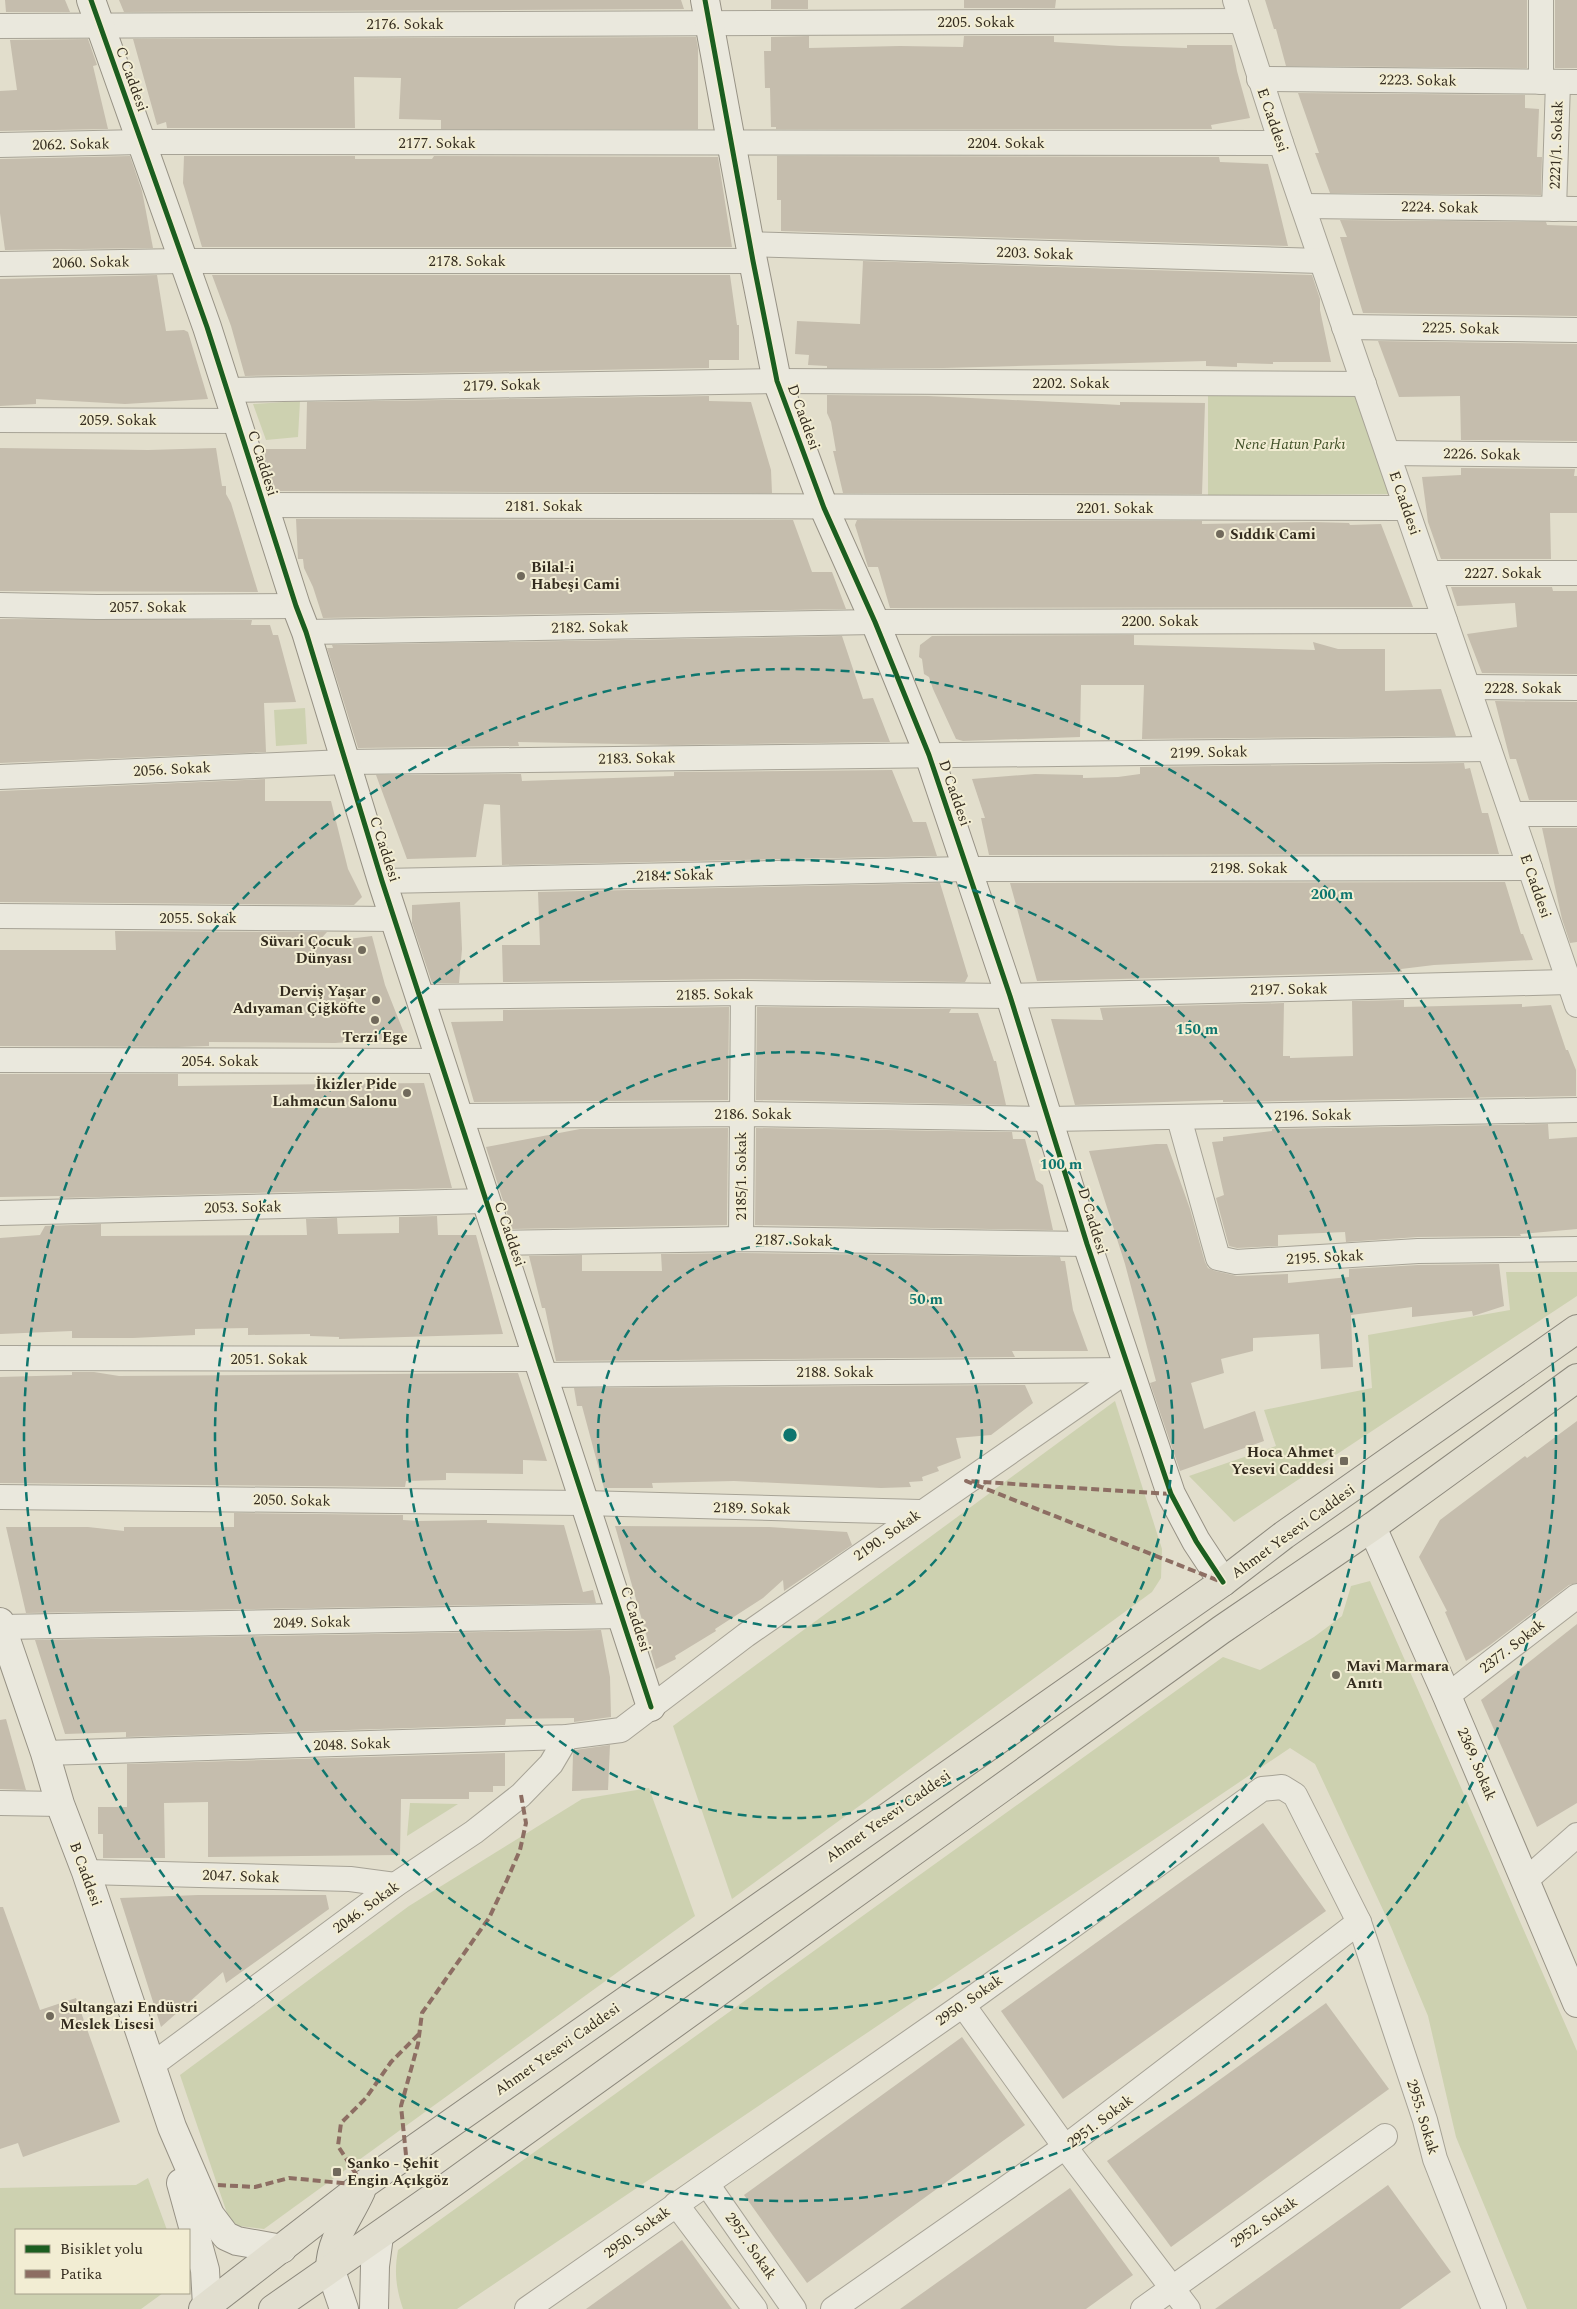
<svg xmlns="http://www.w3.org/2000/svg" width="1577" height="2309" font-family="Spectral,serif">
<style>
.green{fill:#cdd1b0}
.building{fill:#c5bdad}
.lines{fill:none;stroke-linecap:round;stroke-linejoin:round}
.street-casing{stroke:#a7a396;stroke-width:26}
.secondary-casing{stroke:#979285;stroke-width:30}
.primary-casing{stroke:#8c887c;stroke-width:30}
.street{stroke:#eae8dd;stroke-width:24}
.secondary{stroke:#eae8dd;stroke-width:28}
.primary{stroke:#e1decf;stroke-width:28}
.quiet{stroke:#8d6e63;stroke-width:4;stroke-dasharray:8 4;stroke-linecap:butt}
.cycleway-casing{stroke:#f2edd3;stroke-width:8}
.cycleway{stroke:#1b5e20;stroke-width:5}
.ring{fill:none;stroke:#0f766e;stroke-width:2.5;stroke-dasharray:9 6}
.poi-dot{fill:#716a5c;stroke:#f2edd3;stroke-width:2}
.labels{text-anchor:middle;stroke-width:4;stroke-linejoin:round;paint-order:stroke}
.street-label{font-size:15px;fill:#342c1f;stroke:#f2edd3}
.park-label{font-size:15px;font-style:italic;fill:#404f27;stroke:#f2edd3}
.poi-label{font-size:15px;font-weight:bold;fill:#342c1f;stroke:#f2edd3;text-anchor:start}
.centre{fill:#0f766e;stroke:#f2edd3;stroke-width:2.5}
.ring-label{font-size:15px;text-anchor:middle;font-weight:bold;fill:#0f766e;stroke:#f2edd3;stroke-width:4;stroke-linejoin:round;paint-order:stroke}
</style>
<rect width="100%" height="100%" fill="#e2decc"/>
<g class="green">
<polygon points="1354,394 1392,494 1208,495 1208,395"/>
<polygon points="300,401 298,437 266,440 253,404"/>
<polygon points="305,708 307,744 276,746 274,710"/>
<polygon points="1506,1272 1577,1272 1577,1296 1234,1522 1189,1476 1276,1446 1264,1410 1372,1388 1368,1335 1510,1310"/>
<polygon points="1115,1401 1162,1549 1161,1578 1152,1592 732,1899 673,1726"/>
<path d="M1370 1581 1577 2051V2309H1527L1456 2137 1428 2016 1391 1927 1315 1764 1290 1748 457 2309H403C396 2288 394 2272 398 2250L1223 1657 1260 1670 1314 1637 1342 1616 1351 1586Z"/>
<polygon points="649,1788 695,1916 264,2229 231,2225 180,2075 409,1906 582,1799"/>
<polygon points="410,1803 458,1804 407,1836"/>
<polygon points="148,2178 167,2230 16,2230 16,2293 163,2293 141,2309 0,2309 0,2188 136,2185"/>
</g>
<g class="building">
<polygon points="5,0 65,0 70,12 6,12"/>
<polygon points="119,0 681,0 684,9 124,12"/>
<rect x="771" y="0" width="37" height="9"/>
<polygon points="964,0 1056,0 1055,8 964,8"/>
<polygon points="1265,0 1527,0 1527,68 1286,66 1276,29 1274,29"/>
<rect x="1555" y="0" width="22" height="68"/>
<polygon points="809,36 809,48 900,46 963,47 964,36 1054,36 1054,42 1120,46 1187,48 1187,45 1232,45 1237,71 1250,118 1211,125 1212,129 776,129 776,127 771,127 770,88 765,88 764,51 771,51 771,37"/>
<polygon points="693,37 696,37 698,48 698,129 441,129 441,120 399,119 401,78 354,77 355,128 167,128 166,122 157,125 133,39"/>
<polygon points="88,39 97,65 93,66 108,129 0,131 0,91 17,90 10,40"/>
<polygon points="1298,93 1525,95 1525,108 1539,109 1537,157 1542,157 1541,195 1330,193 1315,153 1319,153"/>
<polygon points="130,156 142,191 153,248 5,250 0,213 0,159"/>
<polygon points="184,156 355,156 355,159 432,159 434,156 718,157 732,247 202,247 183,183"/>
<polygon points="777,156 1219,157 1220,162 1268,164 1288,246 781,231 781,200 777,200"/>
<polygon points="1340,220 1546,222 1547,225 1577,226 1577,316 1363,313 1340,237 1347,237"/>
<polygon points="863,261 1312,275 1320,299 1320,310 1331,362 1273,362 1273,364 1237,363 1237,367 1206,366 1206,361 943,368 827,368 827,366 808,365 809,355 795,354 797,321 860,324"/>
<polygon points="157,275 166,331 184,330 188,332 208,399 125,404 36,399 36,404 0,406 0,279"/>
<polygon points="212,275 730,275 737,325 739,325 739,360 709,360 709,368 245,376 231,326"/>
<polygon points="1378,341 1577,344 1577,441 1461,440 1460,396 1399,397"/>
<polygon points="827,395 928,396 1102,404 1120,405 1120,402 1205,403 1202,494 843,493 833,451 836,451 831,422 827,413"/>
<polygon points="709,396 709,401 751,402 771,470 772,493 276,491 265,458 265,449 306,449 307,402"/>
<polygon points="0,448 148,450 216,448 222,486 226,486 226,494 231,503 258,592 0,591"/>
<polygon points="1461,468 1575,469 1574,476 1577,476 1577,513 1550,513 1551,559 1441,559 1428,522 1422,477 1461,475"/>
<polygon points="296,519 793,520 812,572 832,572 846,609 323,618 313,587 304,568 303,559 298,559"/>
<polygon points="857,520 1202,521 1202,524 1312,522 1349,523 1350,525 1381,524 1413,607 890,608 878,567 868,567 855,525"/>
<polygon points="1451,587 1552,587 1553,591 1577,591 1577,674 1482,673 1467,634 1517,627 1515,603 1457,606"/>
<polygon points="0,619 252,620 251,625 270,625 273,635 278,635 296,702 264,703 266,752 0,763"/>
<polygon points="1134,635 1134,645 1315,650 1313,642 1338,649 1385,649 1385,691 1441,689 1456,736 1142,739 1144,685 1081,685 1080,737 963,741 956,739 933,689 929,677 924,674 922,659 919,657 920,645 932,636"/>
<polygon points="842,636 863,699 873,698 890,742 674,745 518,742 519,746 358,748 327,648 333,648 332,645"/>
<polygon points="1495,701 1577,702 1577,800 1529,800 1516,759 1510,759"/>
<polygon points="1464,763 1465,769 1470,768 1482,813 1488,813 1499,854 989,855 981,818 985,818 972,779 1035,774 1083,775 1083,778 1118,777 1140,774 1140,767"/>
<polygon points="892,770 913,822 926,822 937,856 502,865 500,805 484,804 476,857 407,859 376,775 521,774 522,781 674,776 674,772"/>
<polygon points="265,779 265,801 331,801 348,869 362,897 354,905 0,902 0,791"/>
<polygon points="1542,828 1577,828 1577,942 1570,943 1562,919"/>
<polygon points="1505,882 1521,934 1523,934 1533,960 1434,965 1401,969 1402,972 1037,981 1010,883"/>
<polygon points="940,883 968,976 965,982 743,979 503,982 502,945 540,945 538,892"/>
<polygon points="460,902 462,949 459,983 432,983 412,923 412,905"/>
<polygon points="115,931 327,932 317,943 372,936 385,985 406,1038 335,1043 209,1042 209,1046 178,1047 0,1046 0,950 116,950"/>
<polygon points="1404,1000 1404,1007 1522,1004 1522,1007 1551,1005 1566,1050 1568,1050 1576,1070 1576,1096 1223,1102 1223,1100 1075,1105 1051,1019 1103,1020 1100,1008 1284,1003 1283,1056 1290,1056 1290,1058 1353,1056 1352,1001"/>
<polygon points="729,1007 728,1100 474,1102 451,1022 503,1021 503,1010"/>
<polygon points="757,1007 951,1009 949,1013 978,1013 994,1061 996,1061 1006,1105 756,1100"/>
<polygon points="0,1074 178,1074 178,1086 424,1083 452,1188 59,1198 60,1196 0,1197"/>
<polygon points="1548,1124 1549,1139 1577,1137 1577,1229 1520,1234 1521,1236 1418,1237 1346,1242 1345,1232 1278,1235 1278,1246 1237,1248 1229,1246 1216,1198 1224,1195 1212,1142 1223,1141 1223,1137 1272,1131 1272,1129"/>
<polygon points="728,1128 727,1225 512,1229 486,1147 580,1129"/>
<polygon points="756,1128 1012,1132 1013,1139 1025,1139 1036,1180 1043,1185 1053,1230 755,1225"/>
<polygon points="1156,1144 1167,1144 1190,1209 1205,1262 1208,1268 1215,1271 1237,1276 1288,1274 1288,1283 1349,1277 1349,1269 1418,1265 1499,1264 1504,1306 1473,1316 1472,1311 1412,1317 1412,1307 1351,1315 1353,1367 1321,1369 1319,1334 1253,1338 1253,1351 1221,1359 1224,1373 1191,1383 1204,1429 1255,1411 1264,1441 1180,1471 1150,1383 1156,1381 1125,1264 1089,1151"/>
<polygon points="437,1216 438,1235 476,1235 503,1334 339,1339 339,1337 310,1336 310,1334 248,1335 248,1328 195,1329 195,1335 133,1338 72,1338 72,1331 0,1334 0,1238 40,1235 45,1226 101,1224 101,1236 307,1235 306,1219 337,1218 338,1234 399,1233 399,1217"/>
<polygon points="741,1253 1060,1257 1061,1261 1065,1261 1073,1310 1088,1351 1012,1351 1015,1357 556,1361 545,1308 542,1308 529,1256 582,1255 582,1271 662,1271 661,1254"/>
<polygon points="72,1372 94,1372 119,1376 518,1373 547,1461 523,1460 523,1474 446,1473 446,1480 406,1481 405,1487 0,1483 0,1377 72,1375"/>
<polygon points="1025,1385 1033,1403 991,1435 956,1438 961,1458 937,1467 939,1471 922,1477 923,1481 909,1482 911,1487 881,1488 734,1481 652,1483 653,1488 604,1488 582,1406 577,1406 574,1388"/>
<polygon points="1577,1421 1577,1583 1569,1585 1490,1645 1466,1661 1445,1612 1447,1611 1419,1557 1440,1520 1525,1456 1527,1458"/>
<polygon points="234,1513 403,1515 403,1520 418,1521 487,1520 487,1523 564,1525 583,1592 593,1590 596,1603 26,1613 6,1527 88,1527 124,1531 124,1527 234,1527"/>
<polygon points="615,1526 769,1527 847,1532 852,1545 784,1591 783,1580 763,1598 715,1629 716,1631 675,1656 676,1659 656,1669"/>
<polygon points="1577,1624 1577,1803 1537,1827 1481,1700"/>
<polygon points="601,1630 610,1677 611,1717 574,1722 574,1718 506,1719 505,1725 126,1737 126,1732 65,1734 35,1640"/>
<polygon points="6,1719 26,1790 0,1789 0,1720"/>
<polygon points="610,1745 608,1790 572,1791 573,1754 575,1750"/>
<polygon points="505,1753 505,1786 493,1786 493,1792 469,1792 469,1799 401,1799 400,1855 208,1857 208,1802 164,1803 165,1858 103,1858 103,1834 98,1834 98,1807 127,1807 127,1764"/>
<polygon points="1263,1823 1326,1911 1063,2099 1001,2011"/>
<polygon points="198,1895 326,1895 329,1909 226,1983 223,1972 161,2027 120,1898"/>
<polygon points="0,1907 3,1907 40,2010 76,1998 120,2122 23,2157 18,2143 0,2149"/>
<polygon points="1326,2003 1389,2089 1171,2247 1107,2161"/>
<polygon points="962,2037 1025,2125 807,2283 744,2195"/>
<polygon points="1388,2185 1451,2272 1400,2309 1215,2309"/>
<polygon points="1070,2188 1133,2275 1086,2309 900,2309"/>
<polygon points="682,2240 732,2309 586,2309"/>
</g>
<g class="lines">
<g class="street-casing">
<g id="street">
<polyline points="1235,0 1281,143 1577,1005"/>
<polyline points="0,26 1240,21"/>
<polyline points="1259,79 1577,82"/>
<polyline points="1541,82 1541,0"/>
<polyline points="0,145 141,142 1281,143"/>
<polyline points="1303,206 1577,209"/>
<polyline points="1554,209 1558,82"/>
<polyline points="749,244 1321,261"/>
<polyline points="0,264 182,261 753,261"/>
<polyline points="1344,327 1577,330"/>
<polyline points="227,390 777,381 1364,384"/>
<polyline points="0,420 237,421"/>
<polyline points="1388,453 1577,455"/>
<polyline points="263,505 1406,508"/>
<polyline points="1430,573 1577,573"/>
<polyline points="0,605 97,607 296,606"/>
<polyline points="306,632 875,622 1445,621"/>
<polyline points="1469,687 1577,688"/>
<polyline points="0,777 345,762 1489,749"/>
<polyline points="1512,814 1577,814"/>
<polyline points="382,881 968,869 1530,868"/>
<polyline points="0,916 395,919"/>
<polyline points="420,997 743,993 1010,996 1569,982"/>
<polyline points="0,1060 440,1061"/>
<polyline points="458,1116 742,1114 1048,1119 1577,1110"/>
<polyline points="1179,1118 1218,1258 1236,1262 1418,1251 1577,1249"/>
<polyline points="0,1213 486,1201"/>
<polyline points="741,1239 743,993"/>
<polyline points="500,1243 741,1239 1087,1244"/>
<polyline points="0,1358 537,1359"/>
<polyline points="542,1375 1128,1370"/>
<polyline points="0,1497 584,1503 920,1512"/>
<polyline points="2,1627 622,1616"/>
<polyline points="1447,1696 1577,1596"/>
<polyline points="45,1753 567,1737 621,1730 746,1635 1128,1370"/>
<polyline points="0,1803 60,1804"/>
<polyline points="86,1872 350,1879 395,1885"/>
<polyline points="1526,1880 1577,1835"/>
<polyline points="963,2005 1065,2147 1188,2309"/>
<polyline points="152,2065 395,1885 474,1832 521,1795 551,1764 567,1737"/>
<polyline points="707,2184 794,2309"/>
<polyline points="676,2204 755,2309"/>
<polyline points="527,2309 963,2005 1262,1789 1282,1787 1295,1795 1359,1922 1425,2120 1435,2159 1494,2309"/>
<polyline points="833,2309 1065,2147 1359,1922"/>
<polyline points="1143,2309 1385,2136"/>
</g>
</g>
<g class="secondary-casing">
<g id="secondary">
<polyline points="91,0 207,327 296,606 306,632 382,881 651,1707"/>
<polyline points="705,0 753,261 777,381 824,508 875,622 929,755 1010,996 1087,1244 1171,1494 1196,1541 1223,1582"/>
<polyline points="1372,1527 1447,1696 1577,2003"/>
<polyline points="0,1622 45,1753 60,1804 86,1872 172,2127 210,2215 226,2236 237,2241 282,2249"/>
<polyline points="181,2183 205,2270 207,2306"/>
<polyline points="330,2268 344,2309"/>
<polyline points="374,2309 375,2266 379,2236"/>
</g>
</g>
<g class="primary-casing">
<g id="primary">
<path d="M330 2268C331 2238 349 2218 361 2191"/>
<polyline points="203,2309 363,2185 1223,1582 1284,1535 1577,1329"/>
<polyline points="273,2309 432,2198 1221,1630 1372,1527 1577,1378"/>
</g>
</g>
<use href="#street" class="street"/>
<use href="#secondary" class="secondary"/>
<use href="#primary" class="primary"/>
<g class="quiet">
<polyline points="1171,1494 966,1481 1222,1582"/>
<polyline points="406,2155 401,2106 418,2044 422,2013 489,1918 507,1880 520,1850 526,1823 521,1795"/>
<polyline points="218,2185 255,2187 289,2178 363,2185"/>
<polyline points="363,2185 338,2146 341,2123 366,2098 391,2062 419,2034"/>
</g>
<g class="cycleway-casing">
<g id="cycleway">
<polyline points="91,0 207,327 296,606 306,632 382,881 651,1707"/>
<polyline points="705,0 753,261 777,381 824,508 875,622 929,755 1010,996 1087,1244 1171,1494 1196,1541 1223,1582"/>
</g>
</g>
<use href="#cycleway" class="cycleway"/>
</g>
<g class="ring">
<circle cx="790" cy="1435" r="192"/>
<circle cx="790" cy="1435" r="383"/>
<circle cx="790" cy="1435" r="575"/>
<circle cx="790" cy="1435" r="766"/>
</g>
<g class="poi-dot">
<circle cx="1220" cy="534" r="5"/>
<circle cx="521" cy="576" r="5"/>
<circle cx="362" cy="950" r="5"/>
<circle cx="376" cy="1000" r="5"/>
<circle cx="375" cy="1020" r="5"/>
<circle cx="407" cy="1093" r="5"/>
<rect x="1339" y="1456" width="10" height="10" rx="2.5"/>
<circle cx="1336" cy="1675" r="5"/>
<circle cx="50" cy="2016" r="5"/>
<rect x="332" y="2167" width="10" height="10" rx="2.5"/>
</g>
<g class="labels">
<g class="street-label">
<text x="976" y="27">2205. Sokak</text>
<text x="405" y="29">2176. Sokak</text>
<text transform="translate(132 79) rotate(70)" y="5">C Caddesi</text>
<text transform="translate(1418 80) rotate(1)" y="5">2223. Sokak</text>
<text transform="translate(1273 120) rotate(71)" y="5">E Caddesi</text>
<text x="437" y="148">2177. Sokak</text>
<text x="1006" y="148">2204. Sokak</text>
<text transform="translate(71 144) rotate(-1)" y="5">2062. Sokak</text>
<text transform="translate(1556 145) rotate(-88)" y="5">2221/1. Sokak</text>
<text transform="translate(1440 207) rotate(1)" y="5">2224. Sokak</text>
<text transform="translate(1035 253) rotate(2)" y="5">2203. Sokak</text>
<text x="467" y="266">2178. Sokak</text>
<text transform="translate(91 262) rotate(-1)" y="5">2060. Sokak</text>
<text transform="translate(1461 328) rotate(1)" y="5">2225. Sokak</text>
<text x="1071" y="388">2202. Sokak</text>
<text transform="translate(502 385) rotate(-1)" y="5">2179. Sokak</text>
<text transform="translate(804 417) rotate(70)" y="5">D Caddesi</text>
<text x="118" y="425">2059. Sokak</text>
<text transform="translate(1482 454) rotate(1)" y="5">2226. Sokak</text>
<text transform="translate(263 463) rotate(72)" y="5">C Caddesi</text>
<text transform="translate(1405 503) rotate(71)" y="5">E Caddesi</text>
<text x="544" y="511">2181. Sokak</text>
<text x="1115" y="513">2201. Sokak</text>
<text x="1503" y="578">2227. Sokak</text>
<text x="148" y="612">2057. Sokak</text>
<text x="1160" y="626">2200. Sokak</text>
<text transform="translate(590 627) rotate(-1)" y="5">2182. Sokak</text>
<text x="1523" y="693">2228. Sokak</text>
<text transform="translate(1209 752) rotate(-1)" y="5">2199. Sokak</text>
<text transform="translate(637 758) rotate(-1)" y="5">2183. Sokak</text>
<text transform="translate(172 769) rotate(-3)" y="5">2056. Sokak</text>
<text transform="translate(955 793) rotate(71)" y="5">D Caddesi</text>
<text transform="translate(385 849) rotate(72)" y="5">C Caddesi</text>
<text x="1249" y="873">2198. Sokak</text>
<text transform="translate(675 875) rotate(-1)" y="5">2184. Sokak</text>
<text transform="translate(1536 886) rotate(71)" y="5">E Caddesi</text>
<text x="198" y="923">2055. Sokak</text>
<text transform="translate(1289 989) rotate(-1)" y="5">2197. Sokak</text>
<text transform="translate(715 994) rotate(-1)" y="5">2185. Sokak</text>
<text x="220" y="1066">2054. Sokak</text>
<text x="753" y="1119">2186. Sokak</text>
<text transform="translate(1313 1115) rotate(-1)" y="5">2196. Sokak</text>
<text transform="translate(741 1176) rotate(-90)" y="5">2185/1. Sokak</text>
<text transform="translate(243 1207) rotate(-1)" y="5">2053. Sokak</text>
<text transform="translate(1093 1221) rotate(73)" y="5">D Caddesi</text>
<text transform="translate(510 1234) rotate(71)" y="5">C Caddesi</text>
<text transform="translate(794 1240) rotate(1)" y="5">2187. Sokak</text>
<text transform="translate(1325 1257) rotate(-3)" y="5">2195. Sokak</text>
<text x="269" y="1364">2051. Sokak</text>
<text x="835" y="1377">2188. Sokak</text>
<text transform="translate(292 1500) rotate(1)" y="5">2050. Sokak</text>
<text transform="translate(752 1508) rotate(1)" y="5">2189. Sokak</text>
<text transform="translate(1293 1531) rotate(-36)" y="5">Ahmet Yesevi Caddesi</text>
<text transform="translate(887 1535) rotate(-35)" y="5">2190. Sokak</text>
<text transform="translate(636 1619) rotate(72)" y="5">C Caddesi</text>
<text transform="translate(312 1622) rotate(-1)" y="5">2049. Sokak</text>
<text transform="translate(1512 1646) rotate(-38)" y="5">2377. Sokak</text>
<text transform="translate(352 1744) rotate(-2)" y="5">2048. Sokak</text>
<text transform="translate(1477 1764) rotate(67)" y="5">2369. Sokak</text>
<text transform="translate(888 1816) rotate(-35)" y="5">Ahmet Yesevi Caddesi</text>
<text transform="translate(86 1874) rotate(70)" y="5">B Caddesi</text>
<text transform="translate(241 1876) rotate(2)" y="5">2047. Sokak</text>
<text transform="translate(366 1907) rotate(-36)" y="5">2046. Sokak</text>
<text transform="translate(969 2000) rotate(-35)" y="5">2950. Sokak</text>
<text transform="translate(557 2049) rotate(-35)" y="5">Ahmet Yesevi Caddesi</text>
<text transform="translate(1423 2117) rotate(73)" y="5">2955. Sokak</text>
<text transform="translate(1100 2121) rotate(-37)" y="5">2951. Sokak</text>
<text transform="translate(1264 2222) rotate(-35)" y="5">2952. Sokak</text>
<text transform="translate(637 2232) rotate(-36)" y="5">2950. Sokak</text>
<text transform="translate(751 2246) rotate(55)" y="5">2957. Sokak</text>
</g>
<g class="park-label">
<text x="1290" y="449">Nene Hatun Parkı</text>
</g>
<g class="poi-label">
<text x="1230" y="539">Sıddık Cami</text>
<text x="531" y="572">Bilal-i<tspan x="531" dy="17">Habeşi Cami</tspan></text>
<text x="352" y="946" text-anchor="end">Süvari Çocuk<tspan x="352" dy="17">Dünyası</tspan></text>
<text x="366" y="996" text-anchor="end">Derviş Yaşar<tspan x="366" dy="17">Adıyaman Çiğköfte</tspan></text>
<text x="375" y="1042" text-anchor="middle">Terzi Ege</text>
<text x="397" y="1089" text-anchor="end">İkizler Pide<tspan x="397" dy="17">Lahmacun Salonu</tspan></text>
<text x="1334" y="1457" text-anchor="end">Hoca Ahmet<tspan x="1334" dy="17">Yesevi Caddesi</tspan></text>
<text x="1346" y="1671">Mavi Marmara<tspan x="1346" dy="17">Anıtı</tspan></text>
<text x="60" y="2012">Sultangazi Endüstri<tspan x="60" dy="17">Meslek Lisesi</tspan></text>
<text x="347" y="2168">Sanko - Şehit<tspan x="347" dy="17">Engin Açıkgöz</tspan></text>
</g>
</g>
<circle cx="790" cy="1435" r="8" class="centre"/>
<g class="ring-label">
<text x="1332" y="899">200 m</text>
<text x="1197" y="1034">150 m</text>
<text x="1061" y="1169">100 m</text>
<text x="926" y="1304">50 m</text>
</g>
<rect x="15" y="2229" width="175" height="65" fill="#f2edd3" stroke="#a6a08b"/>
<rect x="25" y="2245" width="25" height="8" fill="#1b5e20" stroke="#a6a08b"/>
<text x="60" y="2254" font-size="15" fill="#342c1f">Bisiklet yolu</text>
<rect x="25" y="2270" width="25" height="8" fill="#8d6e63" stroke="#a6a08b"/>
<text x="60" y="2279" font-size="15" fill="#342c1f">Patika</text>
</svg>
